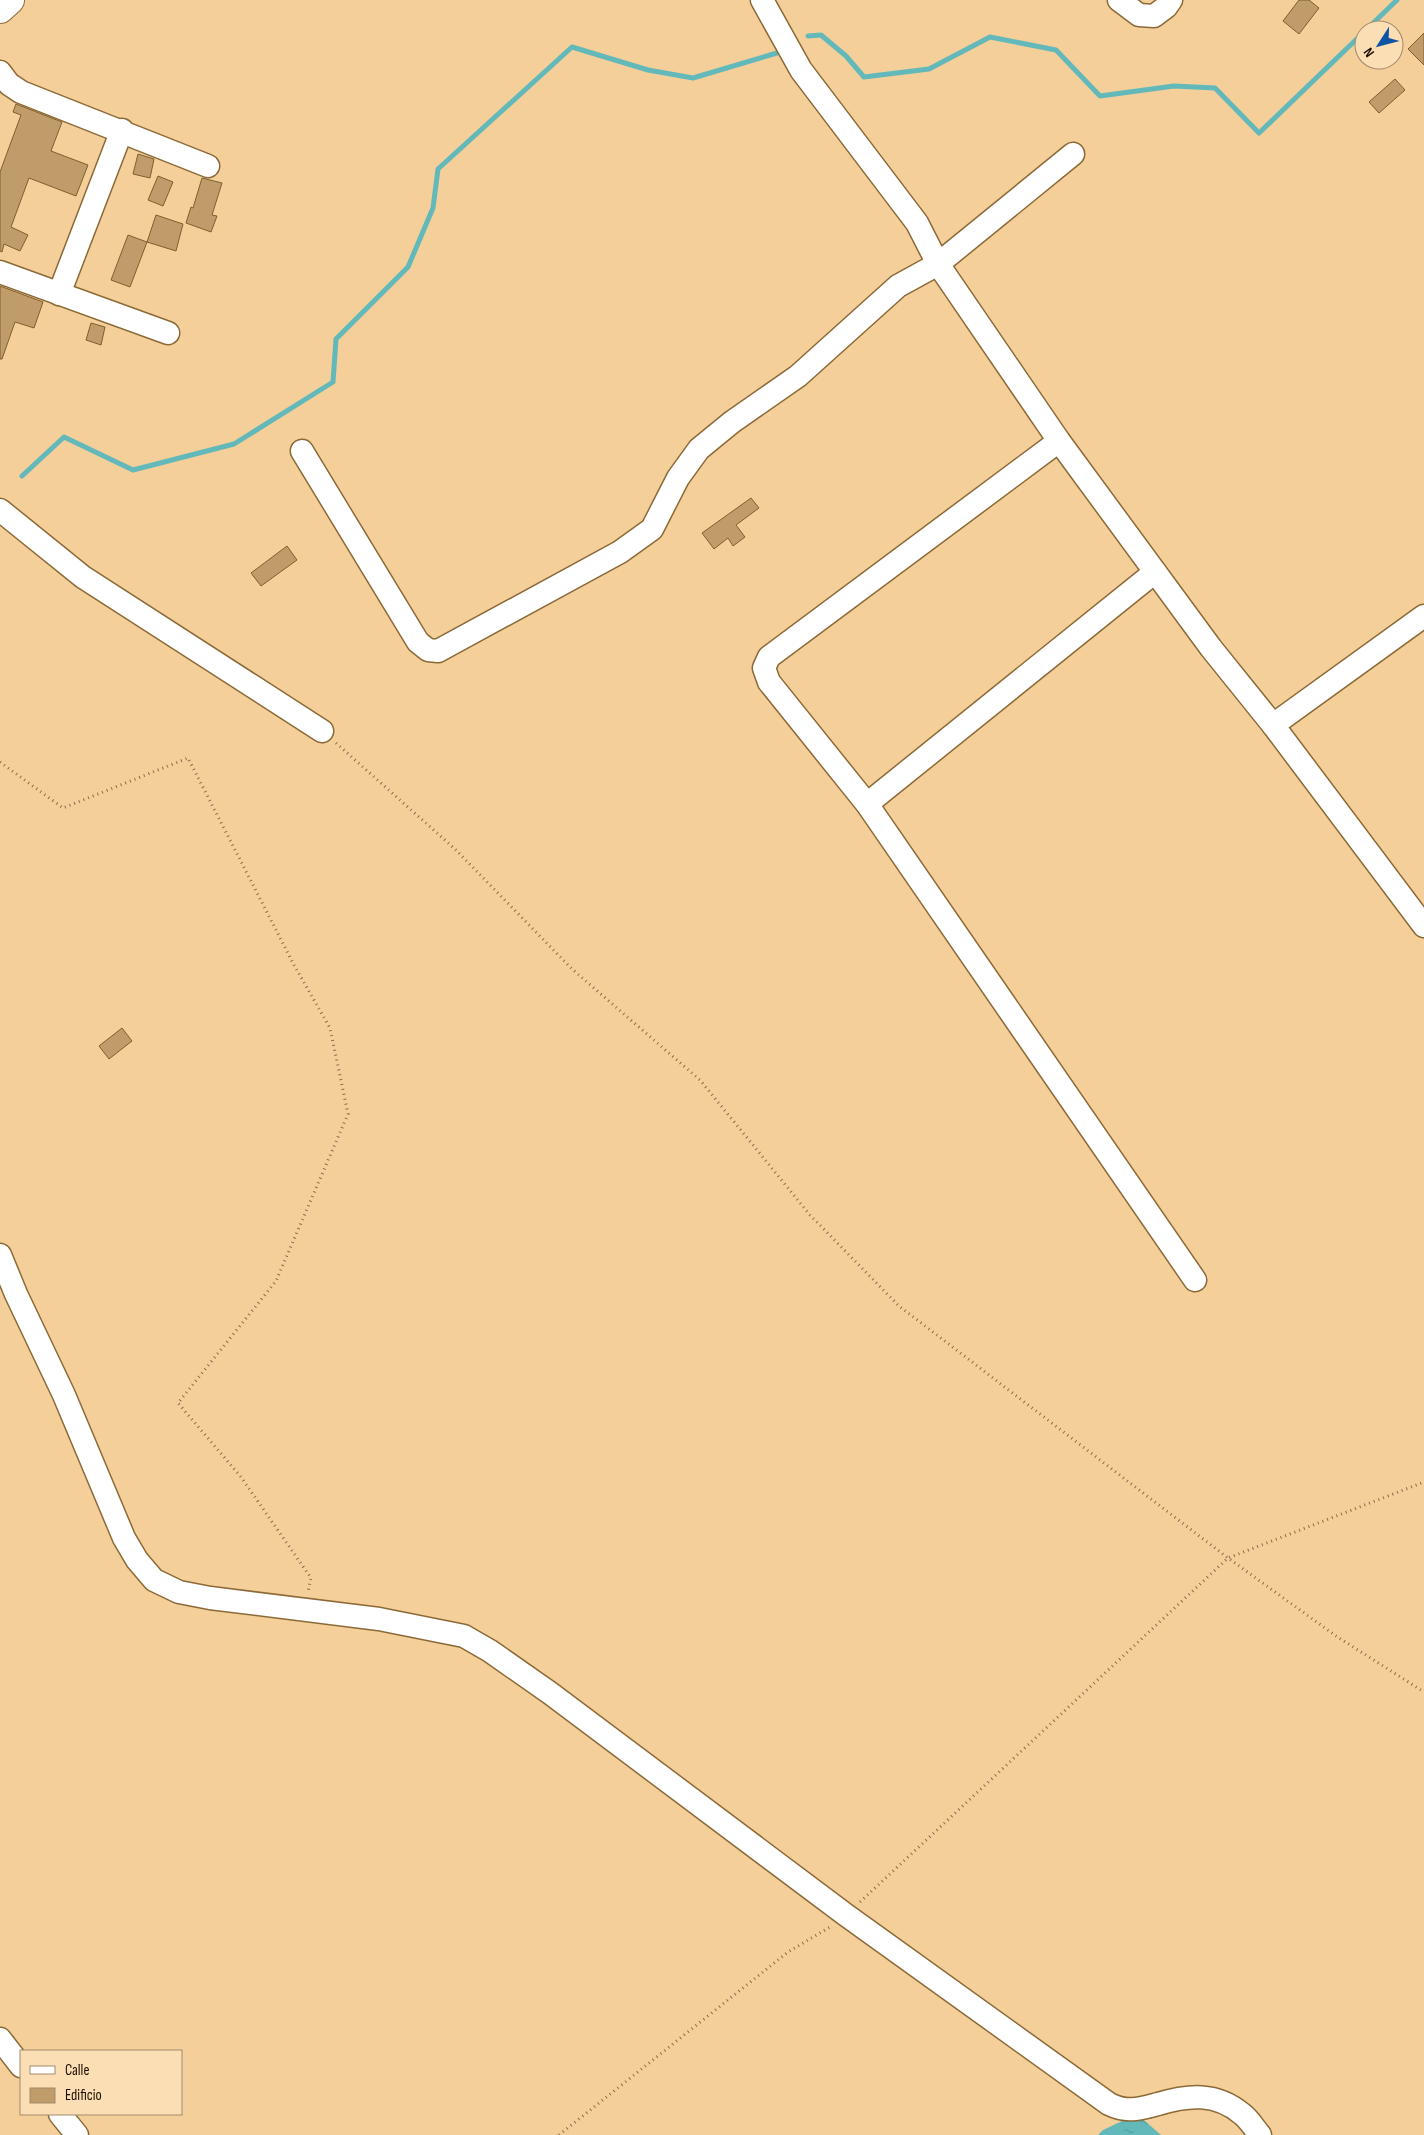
<svg xmlns="http://www.w3.org/2000/svg" width="1424" height="2135" font-family="'Sofia Sans Condensed',sans-serif">
<style>
.water{fill:url(#water-ripples)}
.lines{fill:none;stroke-linecap:round;stroke-linejoin:round}
.stream{stroke:#63b9ba;stroke-width:5}
.building{fill:#bf9c69;stroke:#805f2c}
.minor-casing{stroke:#8b6a37;stroke-width:25}
.major-casing{stroke:#8b6a37;stroke-width:30}
.path{stroke:#886f4e;stroke-width:3;stroke-dasharray:1 4;stroke-linecap:butt}
.minor{stroke:#fff;stroke-width:22}
.major{stroke:#fff;stroke-width:28}
</style>
<defs>
<pattern id="water-ripples" width="26" height="14" patternUnits="userSpaceOnUse" patternTransform="scale(1.25)"><rect width="26" height="14" fill="#63b9ba"/><path d="M2 4q2-2 4 0t4 0M15 11q2-2 4 0t4 0" fill="none" stroke="#559e9e"/></pattern>
</defs>
<rect width="100%" height="100%" fill="#f4cf9a"/>
<polygon class="water" points="1137,2114 1161,2135 1098,2135 1103,2130"/>
<g class="lines">
<g class="stream">
<polyline points="1366,30 1397,0"/>
<polyline points="808,36 821,35 846,56 864,77 929,69 990,37 1056,50 1100,96 1174,86 1215,88 1259,133 1364,32"/>
<polyline points="22,476 64,437 133,470 234,444 333,382 336,339 408,267 433,208 438,169 572,47 648,70 693,78 777,53"/>
</g>
</g>
<g class="building">
<polygon points="1299,0 1309,0 1319,8 1299,34 1283,21"/>
<polygon points="1424,33 1424,65 1408,49"/>
<polygon points="1395,79 1405,90 1379,113 1369,102"/>
<polygon points="16,104 62,122 51,151 88,165 76,196 29,178 11,227 28,235 20,251 4,244 2,252 0,251 0,172 21,115 13,112"/>
<polygon points="138,154 154,159 150,178 133,174"/>
<polygon points="158,176 173,182 163,206 148,200"/>
<polygon points="202,178 222,183 212,215 217,216 211,232 186,223 191,207 193,208"/>
<polygon points="156,215 183,224 176,251 147,242"/>
<polygon points="128,235 147,242 130,287 111,280"/>
<polygon points="0,286 43,302 34,328 15,322 2,359 0,359"/>
<polygon points="91,323 105,327 101,345 86,340"/>
<polygon points="751,498 759,508 736,525 745,537 733,546 728,538 714,549 702,533"/>
<polygon points="287,546 297,560 261,586 251,573"/>
<polygon points="122,1028 132,1041 109,1059 99,1046"/>
</g>
<g class="lines">
<g class="minor-casing">
<g id="minor">
<polyline points="762,0 801,70 917,223 938,264 1059,441 1211,648 1273,725 1424,926"/>
<polyline points="1119,0 1139,15 1154,16 1166,7 1171,0"/>
<polyline points="0,72 9,84 21,92 208,166"/>
<polyline points="0,272 168,333"/>
<polyline points="59,294 122,130"/>
<polyline points="1059,441 769,657 764,668 769,682 867,804 1195,1280"/>
<polyline points="302,451 418,642 428,650 438,651 620,552 652,529 678,478 699,449 732,422 798,376 898,286 938,264 1073,154"/>
<polyline points="0,510 83,577 322,731"/>
<polyline points="1273,725 1424,616"/>
<polyline points="867,804 1155,572"/>
<path d="M0 1255 16 1294 64 1395 124 1538 137 1560 154 1580 179 1592 210 1598 379 1619 464 1636 490 1651 550 1693 846 1915 1109 2104C1127 2113 1139 2109 1158 2104 1188 2095 1216 2092 1242 2114 1249 2119 1254 2128 1260 2135"/>
<polyline points="0,2039 21,2066"/>
<polyline points="60,2114 77,2135"/>
</g>
</g>
<g class="major-casing">
<polyline id="major" points="0,9 10,0"/>
</g>
<g class="path">
<polyline points="336,743 455,849 572,969 700,1080 810,1215 899,1306 1228,1558 1336,1636 1424,1692"/>
<polyline points="0,762 63,808 188,758 294,965 330,1028 348,1114 276,1281 178,1403 241,1477 311,1578 308,1592"/>
<polyline points="860,1902 1228,1558 1424,1482"/>
<polyline points="559,2135 788,1952 830,1927"/>
</g>
<use href="#minor" class="minor"/>
<use href="#major" class="major"/>
</g>
<rect x="20" y="2050" width="162" height="65" fill="#fcdeb4" stroke="#a28a6c"/>
<rect x="30" y="2066" width="25" height="8" fill="#ffffff" stroke="#a28a6c"/>
<text x="65" y="2075" font-size="15" fill="#1a0d00">Calle</text>
<rect x="30" y="2088" width="25" height="15" fill="#bf9c69" stroke="#a28a6c"/>
<text x="65" y="2100" font-size="15" fill="#1a0d00">Edificio</text>
<g transform="translate(1379 45) rotate(234)"><circle r="24" fill="#fcdeb4" stroke="#a28a6c"/>
<path d="M0-4L9 19L0 12L-9 19Z" fill="#0e54a4"/>
<text y="-8" font-size="14" font-weight="bold" text-anchor="middle" fill="#1a0d00">N</text>
</g>
</svg>
